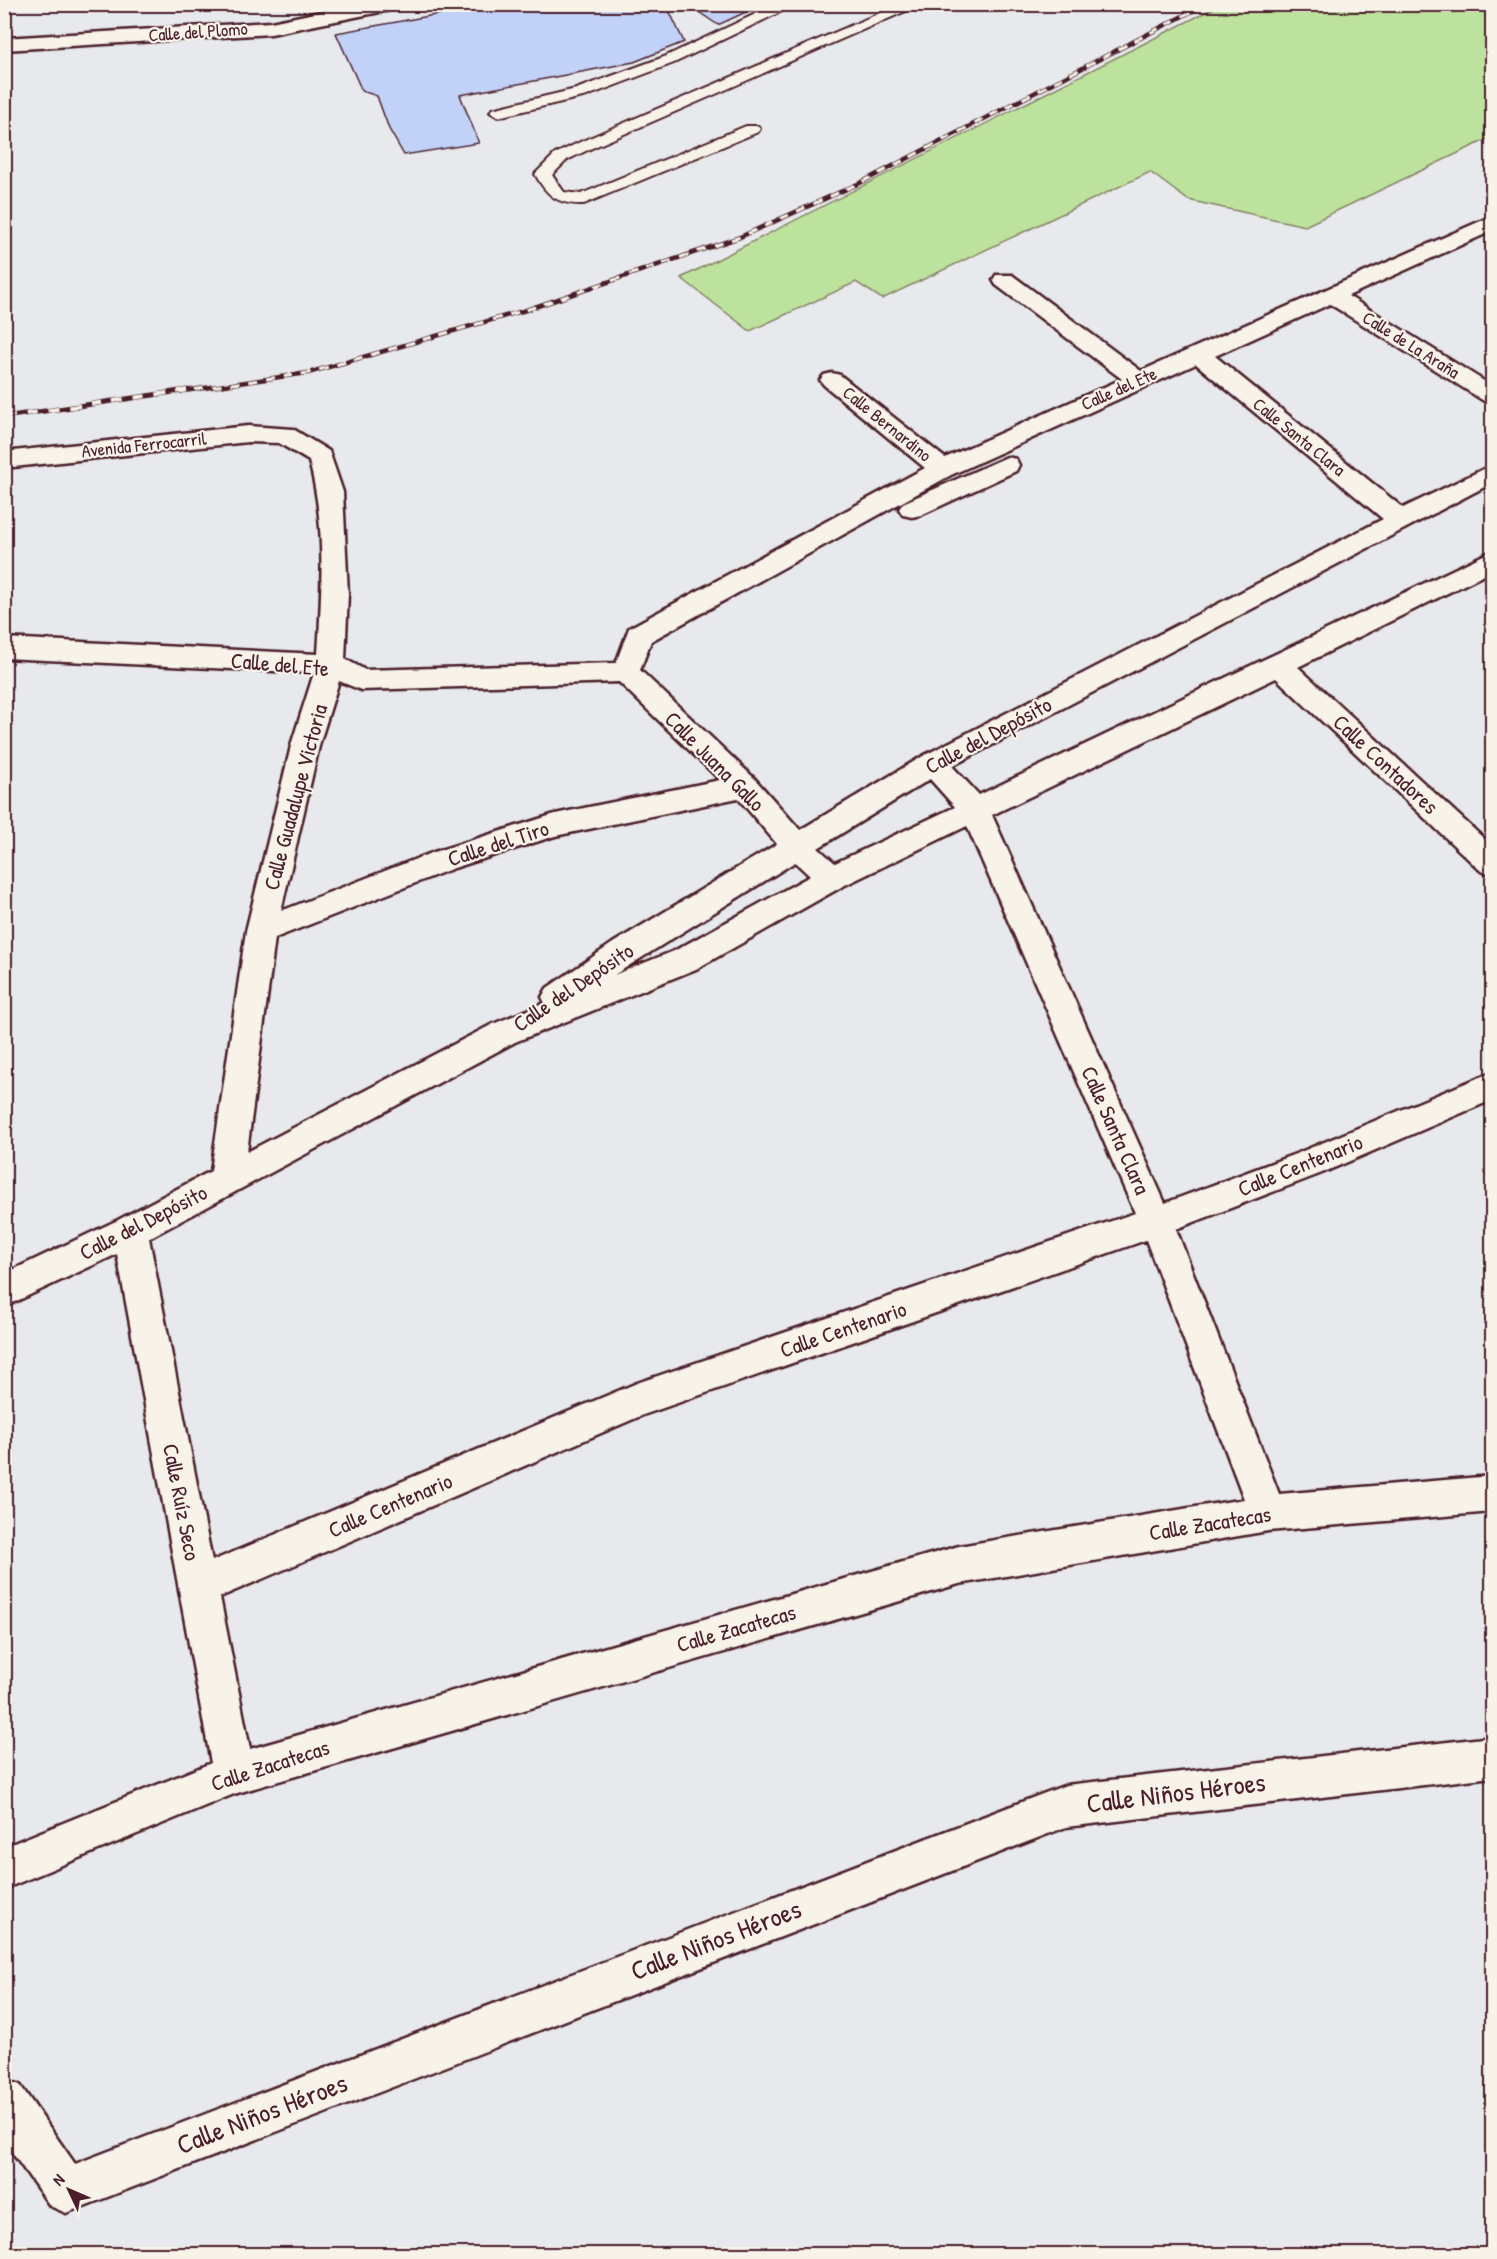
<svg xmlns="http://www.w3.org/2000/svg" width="1497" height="2259" font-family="'Patrick Hand',sans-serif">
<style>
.green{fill:#bde29d;stroke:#848064;stroke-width:1.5}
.building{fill:#c2d1f7;stroke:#4a1f2b;stroke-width:1.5}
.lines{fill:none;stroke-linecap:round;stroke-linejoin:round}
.service-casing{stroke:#4a1f2b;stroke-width:4}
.minor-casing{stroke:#4a1f2b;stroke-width:5}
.service{fill:#f7f3e8;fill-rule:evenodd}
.minor{fill:#f7f3e8;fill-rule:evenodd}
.rail-far1-casing{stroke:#4a1f2b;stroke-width:4.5}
.rail-casing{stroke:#4a1f2b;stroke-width:5}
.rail-far1{stroke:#f7f3e8;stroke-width:3;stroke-dasharray:9;stroke-linecap:butt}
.rail{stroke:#f7f3e8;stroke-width:4;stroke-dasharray:11;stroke-linecap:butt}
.labels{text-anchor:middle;stroke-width:4.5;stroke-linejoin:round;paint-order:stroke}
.far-street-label{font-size:18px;fill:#4a1f2b;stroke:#f7f3e8}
.street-label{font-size:22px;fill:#4a1f2b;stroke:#f7f3e8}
.near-street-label{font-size:27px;fill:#4a1f2b;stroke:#f7f3e8}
</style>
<rect width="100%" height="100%" fill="#e7e9ec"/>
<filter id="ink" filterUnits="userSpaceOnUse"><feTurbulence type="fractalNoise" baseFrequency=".0167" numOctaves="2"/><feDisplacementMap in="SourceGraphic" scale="12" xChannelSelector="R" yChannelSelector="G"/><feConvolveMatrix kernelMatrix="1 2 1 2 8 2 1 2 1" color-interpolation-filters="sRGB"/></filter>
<g filter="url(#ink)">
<polygon class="green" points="1220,5 1492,5 1492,137 1305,226 1188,200 1150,172 882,299 856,282 750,331 681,278"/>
<g class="building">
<polygon points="495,4 666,4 684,42 634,62 460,95 479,143 404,155 389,129 377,96 362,91 336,33"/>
<polygon points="687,4 763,4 718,25"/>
</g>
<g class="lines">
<g class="service-casing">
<g id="service">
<polygon points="777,4 797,4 674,63 587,96 498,117 490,112 492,109 576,89 664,57"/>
<path d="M901 4H922L592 148 567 160 552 175 564 192 581 194 746 126H758L760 129 758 132 584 204C558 205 547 196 535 174L555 154 580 142Z"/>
</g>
</g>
<g class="minor-casing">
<g id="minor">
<polygon points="359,4 399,4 390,10 271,34 4,50 4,38 271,22"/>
<path d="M1492 216V231L1348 296 1492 386V403L1484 401 1330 304 1215 356 1403 508 1492 465V483L952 766 979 795 1492 551V571L1298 667 1492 846V874L1481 871 1276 678 992 815 1165 1203 1298 1153 1492 1072V1100L1322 1173 1176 1229 1279 1494 1492 1476V1512L1268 1531 959 1584 234 1794 4 1889V1847L211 1763 117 1254 4 1307V1274L118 1220 211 1171 246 931 292 742 314 673 4 658V638L318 654C322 590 326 523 309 461L279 443 248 442 4 468V452L248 426 293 429 329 451 343 492 348 594 345 659 365 670 616 663 629 628 925 468 824 385 820 380 824 375 832 373 840 375 945 458 1122 379 996 285 993 280 996 275H1012L1141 371ZM1196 364 1383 519 923 756 800 830 754 778 640 670 651 641 951 475ZM339 681 361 690 619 682 720 780 555 814 434 852 281 911 320 742ZM930 779 955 807 835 863 818 848ZM738 798 777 844 613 943 547 988 542 997 545 1003 493 1024 247 1152 275 938 454 868 555 836ZM967 826 1135 1213 637 1383 212 1561 149 1238 515 1042 696 969 843 886ZM795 862 810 876 674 951 614 975ZM1146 1240 1244 1499 959 1546 250 1749 220 1597 643 1415Z"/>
<polygon points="1007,457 1016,459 1019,465 1016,471 921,515 912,517 903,515 899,509 903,503"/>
<polygon points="1492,1737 1492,1777 1066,1827 66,2213 50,2206 4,2141 4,2079 20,2085 75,2164 1066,1785"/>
</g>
</g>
<use href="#service" class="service"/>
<use href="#minor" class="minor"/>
<g class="rail-far1-casing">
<polyline id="rail-far1" points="177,392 308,373 526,310 740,237 860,183 1206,4"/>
</g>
<g class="rail-casing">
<polyline id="rail" points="4,417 187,390"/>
</g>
<use href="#rail-far1" class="rail-far1"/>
<use href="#rail" class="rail"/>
</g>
</g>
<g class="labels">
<g class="far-street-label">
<text transform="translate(198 32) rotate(-4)" y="6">Calle del Plomo</text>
<text transform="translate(1411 345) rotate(32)" y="6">Calle de La Araña</text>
<text transform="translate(1119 389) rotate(-24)" y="6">Calle del Ete</text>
<text transform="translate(887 424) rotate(39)" y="6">Calle Bernardino</text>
<text transform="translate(1299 437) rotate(39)" y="6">Calle Santa Clara</text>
<text transform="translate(144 445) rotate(-6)" y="6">Avenida Ferrocarril</text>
</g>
<g class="street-label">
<text transform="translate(280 664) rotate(5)" y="8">Calle del Ete</text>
<text transform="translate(988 735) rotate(-28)" y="8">Calle del Depósito</text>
<text transform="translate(715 761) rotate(45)" y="8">Calle Juana Gallo</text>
<text transform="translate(1386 764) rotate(43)" y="8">Calle Contadores</text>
<text transform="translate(295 797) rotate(-75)" y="8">Calle Guadalupe Victoria</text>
<text transform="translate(498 843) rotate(-18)" y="8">Calle del Tiro</text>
<text transform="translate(573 987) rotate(-34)" y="8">Calle del Depósito</text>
<text transform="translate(1116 1130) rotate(66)" y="8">Calle Santa Clara</text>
<text transform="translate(1300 1165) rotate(-22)" y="8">Calle Centenario</text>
<text transform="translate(143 1222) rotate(-27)" y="8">Calle del Depósito</text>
<text transform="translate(843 1329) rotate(-19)" y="8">Calle Centenario</text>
<text transform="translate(182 1502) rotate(79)" y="8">Calle Ruíz Seco</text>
<text transform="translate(390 1505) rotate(-23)" y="8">Calle Centenario</text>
<text transform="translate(1210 1523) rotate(-9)" y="8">Calle Zacatecas</text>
<text transform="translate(736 1628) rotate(-16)" y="8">Calle Zacatecas</text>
<text transform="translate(270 1765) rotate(-18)" y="8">Calle Zacatecas</text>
</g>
<g class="near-street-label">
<text transform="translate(1176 1793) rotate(-7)" y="9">Calle Niños Héroes</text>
<text transform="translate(716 1940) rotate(-21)" y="9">Calle Niños Héroes</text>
<text transform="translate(262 2114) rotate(-21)" y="9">Calle Niños Héroes</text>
</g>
</g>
<rect width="1497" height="2259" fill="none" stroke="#f7f3e8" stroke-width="24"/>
<rect x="12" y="12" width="1473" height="2235" fill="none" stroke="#4a1f2b" stroke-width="2" filter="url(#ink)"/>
<g transform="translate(69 2190) rotate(314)" stroke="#f7f3e8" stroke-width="4.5" paint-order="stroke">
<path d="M0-4.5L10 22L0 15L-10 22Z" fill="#4a1f2b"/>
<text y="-9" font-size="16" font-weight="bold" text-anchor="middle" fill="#4a1f2b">N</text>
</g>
</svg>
